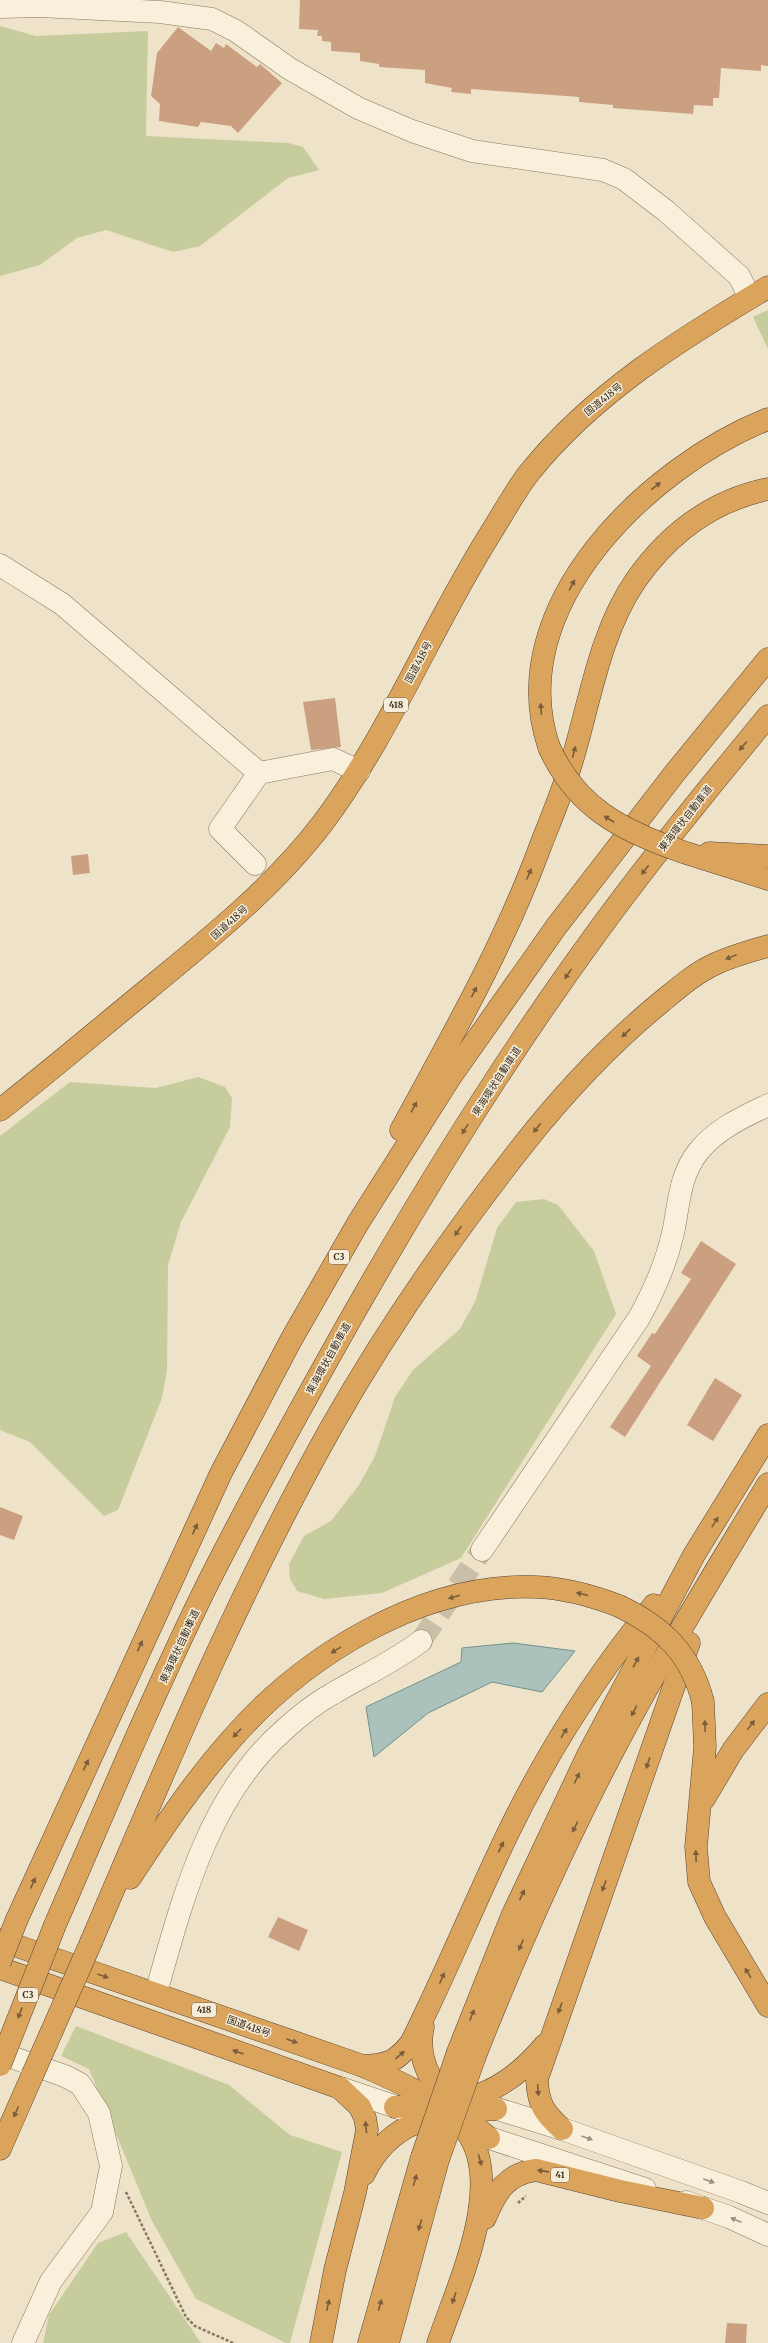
<svg xmlns="http://www.w3.org/2000/svg" width="768" height="2343" font-family="Merriweather,'Noto Sans JP',serif">
<style>
.green{fill:#c7cc9c}
.water{fill:#aac2bb;stroke:#709189}
.building{fill:#cba080}
.lines{fill:none;stroke-linecap:round;stroke-linejoin:round}
.minor-tunnel{stroke:#cabfa7;stroke-width:22;stroke-dasharray:22 11;stroke-linecap:butt}
.minor-casing{stroke:#8a765e;stroke-width:23}
.highway-casing{stroke:#594431;stroke-width:23}
.path{stroke:#8a765e;stroke-width:2.5;stroke-dasharray:3 2;stroke-linecap:butt}
.minor{stroke:#f9f0dc;stroke-width:22}
.highway{stroke:#daa45d;stroke-width:22}
.highway-bridge-casing{stroke:#594431;stroke-width:23;stroke-linecap:butt}
.highway-bridge{stroke:#daa45d;stroke-width:22}
.oneway{fill:#7b5d39}
.oneway2{fill:#9a8f7e}
.labels{text-anchor:middle;stroke-width:3;stroke-linejoin:round;paint-order:stroke}
.shield{fill:#f6edd8;stroke:#736758;stroke-width:1}
.shield-label{font-size:9px;font-weight:bold;fill:#3b2e21}
.street-label{font-size:10px;fill:#3b2e21;stroke:#f6edd8}
</style>
<rect width="100%" height="100%" fill="#eee3c9"/>
<g class="green">
<polygon points="0,26 36,36 148,31 146,136 288,143 303,147 319,170 288,178 200,246 173,252 106,230 77,238 40,265 0,276"/>
<polygon points="768,310 768,349 753,317"/>
<polygon points="198,1077 225,1087 232,1098 230,1127 181,1222 168,1265 167,1370 162,1398 118,1510 104,1516 30,1442 0,1430 0,1136 70,1082 156,1088"/>
<polygon points="544,1199 558,1205 594,1251 616,1314 461,1558 382,1593 324,1599 297,1591 290,1579 289,1564 304,1536 331,1521 359,1485 375,1456 395,1397 413,1370 460,1329 475,1302 497,1228 516,1202"/>
<polygon points="76,2026 229,2085 290,2135 342,2152 290,2343 286,2343 196,2299 152,2221 89,2069 61,2056"/>
<polygon points="126,2232 201,2343 43,2343 49,2315 98,2243"/>
</g>
<polygon class="water" points="513,1643 575,1651 542,1692 492,1682 428,1713 374,1757 366,1707 461,1662 462,1648"/>
<g class="building">
<polygon points="300,0 768,0 768,66 761,65 761,71 721,68 719,98 713,98 713,106 694,105 693,114 613,108 613,105 579,102 579,97 471,89 471,94 451,92 452,88 425,83 425,70 379,67 379,64 360,61 360,53 331,51 331,42 322,41 322,36 317,36 318,30 299,29"/>
<polygon points="178,27 211,51 216,43 224,48 226,44 257,67 260,64 282,83 238,133 231,126 201,122 198,127 159,121 160,104 151,96 157,53"/>
<polygon points="335,698 341,747 311,750 303,702"/>
<polygon points="88,854 90,873 73,875 71,856"/>
<polygon points="701,1241 736,1264 625,1437 610,1427 651,1366 637,1356 652,1333 655,1334 691,1279 681,1273"/>
<polygon points="715,1378 742,1395 713,1441 687,1425"/>
<polygon points="0,1507 23,1516 14,1540 0,1535"/>
<polygon points="278,1917 308,1930 299,1951 268,1937"/>
<polygon points="727,2323 747,2324 746,2343 725,2343"/>
</g>
<g class="lines">
<polyline class="minor-tunnel" points="421,1641 482,1550"/>
<g class="minor-casing">
<g id="minor">
<polyline points="0,7 40,6 160,12 212,19 236,31 290,69 358,108 412,131 472,151 603,170 624,179 666,211 739,276 750,298"/>
<polyline points="0,565 62,604 259,773"/>
<polyline points="255,864 220,829 259,773 333,759 359,771"/>
<path d="M482 1550 639 1318C654 1291 666 1264 673 1233 679 1205 679 1176 698 1152 716 1129 743 1117 768 1105"/>
<path d="M156 1993C182 1901 208 1796 284 1730 298 1717 316 1703 332 1694 362 1676 394 1662 421 1641"/>
<polyline points="0,2053 65,2076 80,2084 99,2113 111,2166 102,2212 51,2281 23,2343"/>
<polyline points="340,2088 414,2113"/>
<polyline points="478,2103 562,2129 741,2192 768,2203"/>
<polyline points="471,2132 645,2189"/>
<polyline points="686,2202 729,2217 768,2235"/>
</g>
</g>
<g class="highway-casing">
<g id="highway">
<path d="M549 747C501 606 650 466 768 419"/>
<polyline points="683,852 768,879"/>
<polyline points="709,853 768,856"/>
<path d="M0 1110C50 1071 98 1030 147 990 209 939 273 888 322 824 390 734 431 627 492 531 504 512 515 491 529 473 593 393 681 339 768 287"/>
<path d="M401 1130C451 1038 504 945 540 847 551 819 563 790 572 761 590 701 600 632 636 580 669 533 711 501 768 489"/>
<polyline points="703,1702 705,1747 696,1847 699,1882 715,1917 768,2006"/>
<polyline points="704,1799 733,1750 768,1704"/>
<path d="M130 1878C161 1831 192 1784 229 1742 302 1657 421 1582 536 1587 565 1588 593 1596 619 1606"/>
<polyline points="17,1919 221,1473 291,1340 358,1223 449,1079 556,927 674,774 768,659"/>
<path d="M55 1925C104 1812 151 1699 205 1589 242 1515 282 1442 322 1370 404 1222 493 1075 593 938 648 862 708 789 768 716"/>
<path d="M0 1940 363 2066C396 2080 440 2100 463 2127 509 2180 457 2286 438 2343"/>
<path d="M92 1940C166 1766 239 1591 332 1426 388 1327 453 1234 523 1145 564 1093 609 1045 660 1003 677 989 695 973 715 964 732 956 750 951 768 946"/>
<polyline points="0,1968 340,2088 360,2107 365,2118 367,2130 355,2193 335,2270 321,2343"/>
<path d="M423 2027C412 2076 454 2110 489 2138"/>
<polyline points="458,2052 512,1916 588,1755 694,1555 768,1435"/>
<path d="M475 2056C522 1937 574 1821 635 1710 677 1633 723 1559 768 1484"/>
<path d="M363 2066C387 2065 396 2062 411 2043 446 1973 475 1901 509 1831 548 1751 597 1674 654 1605"/>
<path d="M395 2107C462 2103 499 2100 545 2045"/>
<path d="M562 2129C544 2113 538 2104 537 2079L689 1643"/>
<polyline points="0,2149 32,2076"/>
<path d="M364 2174C392 2116 440 2114 496 2109"/>
<path d="M485 2218C496 2192 506 2174 536 2170L620 2191 703 2208"/>
<polyline points="369,2343 422,2157"/>
<polyline points="388,2343 438,2160"/>
</g>
</g>
<g class="path">
<polyline points="126,2192 186,2317 195,2326 233,2343"/>
<polyline points="518,2203 526,2196"/>
</g>
<use href="#minor" class="minor"/>
<use href="#highway" class="highway"/>
<g class="highway-bridge-casing">
<g id="highway-bridge">
<path d="M549 747C576 808 623 831 683 852"/>
<path d="M619 1606C663 1627 691 1654 703 1702"/>
<polyline points="0,1962 17,1919"/>
<polyline points="0,2065 55,1925"/>
<polyline points="32,2076 92,1940"/>
<polyline points="422,2157 458,2052"/>
<polyline points="438,2160 475,2056"/>
</g>
</g>
<use href="#highway-bridge" class="highway-bridge"/>
</g>
<defs><path id="oneway-solid" d="M-6-.8H1V-3.2L6.5 0L1 3.2V.8H-6Z"/></defs>
<g class="oneway">
<use href="#oneway-solid" transform="translate(656 486) rotate(-38)"/>
<use href="#oneway-solid" transform="translate(572 585) rotate(-62)"/>
<use href="#oneway-solid" transform="translate(541 709) rotate(-94)"/>
<use href="#oneway-solid" transform="translate(743 746) rotate(130)"/>
<use href="#oneway-solid" transform="translate(574 752) rotate(-75)"/>
<use href="#oneway-solid" transform="translate(609 819) rotate(-147)"/>
<use href="#oneway-solid" transform="translate(645 870) rotate(128)"/>
<use href="#oneway-solid" transform="translate(529 874) rotate(-67)"/>
<use href="#oneway-solid" transform="translate(731 957) rotate(158)"/>
<use href="#oneway-solid" transform="translate(568 974) rotate(124)"/>
<use href="#oneway-solid" transform="translate(474 992) rotate(-64)"/>
<use href="#oneway-solid" transform="translate(626 1033) rotate(137)"/>
<use href="#oneway-solid" transform="translate(414 1107) rotate(-62)"/>
<use href="#oneway-solid" transform="translate(537 1128) rotate(128)"/>
<use href="#oneway-solid" transform="translate(465 1129) rotate(122)"/>
<use href="#oneway-solid" transform="translate(458 1231) rotate(125)"/>
<use href="#oneway-solid" transform="translate(715 1522) rotate(-58)"/>
<use href="#oneway-solid" transform="translate(195 1529) rotate(-65)"/>
<use href="#oneway-solid" transform="translate(582 1594) rotate(-167)"/>
<use href="#oneway-solid" transform="translate(454 1597) rotate(164)"/>
<use href="#oneway-solid" transform="translate(140 1646) rotate(-65)"/>
<use href="#oneway-solid" transform="translate(336 1650) rotate(148)"/>
<use href="#oneway-solid" transform="translate(636 1662) rotate(-61)"/>
<use href="#oneway-solid" transform="translate(634 1711) rotate(118)"/>
<use href="#oneway-solid" transform="translate(751 1725) rotate(-53)"/>
<use href="#oneway-solid" transform="translate(705 1726) rotate(-91)"/>
<use href="#oneway-solid" transform="translate(237 1733) rotate(134)"/>
<use href="#oneway-solid" transform="translate(564 1733) rotate(-59)"/>
<use href="#oneway-solid" transform="translate(648 1763) rotate(108)"/>
<use href="#oneway-solid" transform="translate(86 1765) rotate(-65)"/>
<use href="#oneway-solid" transform="translate(577 1778) rotate(-64)"/>
<use href="#oneway-solid" transform="translate(575 1827) rotate(116)"/>
<use href="#oneway-solid" transform="translate(501 1847) rotate(-65)"/>
<use href="#oneway-solid" transform="translate(696 1856) rotate(-92)"/>
<use href="#oneway-solid" transform="translate(33 1883) rotate(-66)"/>
<use href="#oneway-solid" transform="translate(604 1886) rotate(110)"/>
<use href="#oneway-solid" transform="translate(522 1895) rotate(-65)"/>
<use href="#oneway-solid" transform="translate(521 1945) rotate(113)"/>
<use href="#oneway-solid" transform="translate(748 1973) rotate(-121)"/>
<use href="#oneway-solid" transform="translate(103 1976) rotate(19)"/>
<use href="#oneway-solid" transform="translate(442 1978) rotate(-66)"/>
<use href="#oneway-solid" transform="translate(560 2008) rotate(110)"/>
<use href="#oneway-solid" transform="translate(20 2013) rotate(111)"/>
<use href="#oneway-solid" transform="translate(472 2015) rotate(-69)"/>
<use href="#oneway-solid" transform="translate(292 2041) rotate(19)"/>
<use href="#oneway-solid" transform="translate(238 2052) rotate(-160)"/>
<use href="#oneway-solid" transform="translate(400 2055) rotate(-40)"/>
<use href="#oneway-solid" transform="translate(538 2090) rotate(86)"/>
<use href="#oneway-solid" transform="translate(16 2112) rotate(114)"/>
<use href="#oneway-solid" transform="translate(366 2127) rotate(-95)"/>
<use href="#oneway-solid" transform="translate(480 2160) rotate(75)"/>
<use href="#oneway-solid" transform="translate(543 2171) rotate(-172)"/>
<use href="#oneway-solid" transform="translate(415 2180) rotate(-74)"/>
<use href="#oneway-solid" transform="translate(420 2225) rotate(106)"/>
<use href="#oneway-solid" transform="translate(454 2298) rotate(109)"/>
<use href="#oneway-solid" transform="translate(328 2305) rotate(-78)"/>
<use href="#oneway-solid" transform="translate(380 2305) rotate(-75)"/>
</g>
<g class="oneway2">
<use href="#oneway-solid" transform="translate(587 2138) rotate(19)"/>
<use href="#oneway-solid" transform="translate(709 2181) rotate(19)"/>
<use href="#oneway-solid" transform="translate(736 2220) rotate(-158)"/>
</g>
<g class="labels">
<g class="shield">
<rect x="384" y="698" width="24" height="14" rx="3"/>
<rect x="329" y="1250" width="20" height="14" rx="3"/>
<rect x="18" y="1988" width="20" height="14" rx="3"/>
<rect x="192" y="2003" width="24" height="14" rx="3"/>
<rect x="551" y="2168" width="18" height="14" rx="3"/>
</g>
<g class="shield-label">
<text x="396" y="708">418</text>
<text x="339" y="1260">C3</text>
<text x="28" y="1998">C3</text>
<text x="204" y="2013">418</text>
<text x="560" y="2178">41</text>
</g>
<g class="street-label">
<text transform="translate(603 399) rotate(-39)" y="4">国道418号</text>
<text transform="translate(418 662) rotate(-62)" y="4">国道418号</text>
<text transform="translate(685 818) rotate(-52)" y="4">東海環状自動車道</text>
<text transform="translate(229 922) rotate(-42)" y="4">国道418号</text>
<text transform="translate(496 1081) rotate(-57)" y="4">東海環状自動車道</text>
<text transform="translate(328 1358) rotate(-61)" y="4">東海環状自動車道</text>
<text transform="translate(179 1646) rotate(-65)" y="4">東海環状自動車道</text>
<text transform="translate(249 2026) rotate(19)" y="4">国道418号</text>
</g>
</g>
</svg>
